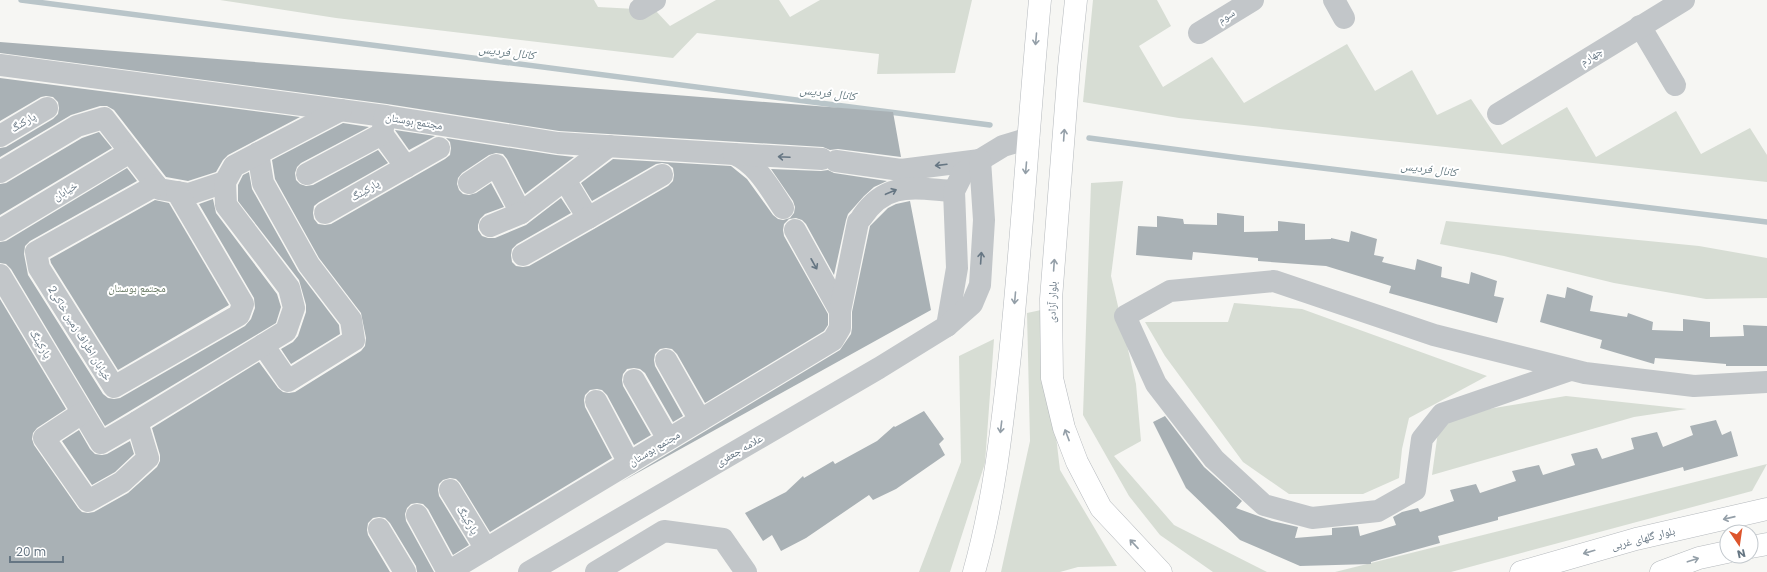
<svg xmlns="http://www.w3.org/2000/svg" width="1767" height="572" font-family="Poppins,'Noto Naskh Arabic',sans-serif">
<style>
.green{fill:#d7ddd4}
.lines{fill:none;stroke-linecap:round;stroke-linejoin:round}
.stream{stroke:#b9c5c9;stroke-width:5.5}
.building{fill:#a9b1b5}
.major-casing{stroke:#b5b9bd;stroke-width:23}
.minor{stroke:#c2c6c9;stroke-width:22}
.major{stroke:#fff;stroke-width:22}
.oneway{stroke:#949fa8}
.oneway2{stroke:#667683}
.labels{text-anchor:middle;stroke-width:4;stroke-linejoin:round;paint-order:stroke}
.street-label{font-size:11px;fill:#667683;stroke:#fff}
.park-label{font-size:11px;fill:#697a65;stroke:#fff}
.water-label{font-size:12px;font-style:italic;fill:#62777f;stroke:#fff}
</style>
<rect width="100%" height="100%" fill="#f6f6f3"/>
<g class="green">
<polygon points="220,0 594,0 598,7 655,10 670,26 716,0 779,0 790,17 820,0 972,0 955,73 877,74 879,54 697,33 673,58 336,18"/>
<polygon points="1093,0 1157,0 1171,26 1139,46 1163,87 1212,57 1244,103 1347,44 1375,91 1412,70 1437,115 1471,99 1502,145 1567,107 1596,157 1676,111 1701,154 1750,128 1767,155 1767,182 1179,118 1083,102"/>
<polygon points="1123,181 1111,276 1136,384 1141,441 1114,456 1174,525 1267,572 1213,572 1160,535 1129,496 1083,415 1091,183"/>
<polygon points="1446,221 1699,246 1767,258 1767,298 1706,299 1614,283 1504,256 1440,244"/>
<polygon points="1234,303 1302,309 1487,376 1409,418 1402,449 1399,478 1363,494 1289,494 1243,462 1165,356 1145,322 1228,322"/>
<polygon points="1041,310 1060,470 1117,566 1078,567 1060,572 1001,572 1030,441 1027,313"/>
<polygon points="994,339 985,463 950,572 919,572 961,462 959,356"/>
<polygon points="1566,396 1687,409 1634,417 1432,475 1440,417"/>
<polygon points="1767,464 1752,491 1451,572 1335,572"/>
</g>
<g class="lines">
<g class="stream">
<path d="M21 0C344 43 667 81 990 125"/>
<polyline points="1089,138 1240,158 1767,222"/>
</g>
</g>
<g class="building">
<polygon points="0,42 893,112 901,157 838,149 830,150 823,147 559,131 387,104 0,53"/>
<polygon points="0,78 300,117 228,155 223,160 216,172 188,181 166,177 114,110 107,106 100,106 71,115 0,157 0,148 6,147 53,119 58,114 59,108 58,102 53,97 46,96 41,97 0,121"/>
<polygon points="343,123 369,127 301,163 297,167 295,173 296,180 300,184 306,186 313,185 378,150 388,163 319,202 314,206 313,213 314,219 318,224 325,225 331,224 445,159 450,155 451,148 450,142 446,138 556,155 574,157 525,194 507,159 503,154 496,153 489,155 462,173 458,178 457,184 459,190 463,194 469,195 476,193 491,183 504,207 485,214 480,219 478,225 478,230 482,236 488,238 495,238 526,225 561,198 571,213 517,244 512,249 511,255 512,262 516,266 523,267 529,266 594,229 668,186 673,181 674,175 673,168 668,164 662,163 656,164 592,201 581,183 613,159 731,166 747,179 773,215 778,219 783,220 790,218 794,213 795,207 793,201 771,169 821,171 828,170 834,173 887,181 874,187 864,196 848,214 846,220 834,275 806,224 802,220 796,218 789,219 784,224 783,230 784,236 828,314 828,325 824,331 705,403 677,354 672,349 666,348 660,349 655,354 654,360 655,366 683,416 673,422 645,373 640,369 634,368 627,369 623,374 622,380 623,386 651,435 634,445 607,395 602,390 597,389 590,390 585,395 584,400 585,407 612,458 490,532 460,483 456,479 450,478 443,480 439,484 438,490 439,496 469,545 453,555 428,509 423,504 417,503 411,504 407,508 405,514 406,521 434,572 417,572 416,566 390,523 385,518 379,517 373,518 368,523 367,530 368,535 390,572 0,572 0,299 66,409 37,428 33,433 32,439 34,445 78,508 82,512 88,513 94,512 128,493 157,467 160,461 160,455 152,428 259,362 278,388 283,392 289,393 295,392 361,351 365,346 366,338 361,313 319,258 275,179 272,160"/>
<polygon points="395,130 435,136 409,150"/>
<polygon points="99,132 112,148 0,215 0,184 6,183 82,138"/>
<polygon points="127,168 137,181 30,241 25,246 24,254 28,275 103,394 108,398 114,399 120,398 245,326 251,319 255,308 254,298 199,204 213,199 216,213 277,294 281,307 276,323 105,426 11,269 6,264 0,263 0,242 6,241"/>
<polygon points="249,172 252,189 298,271 339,325 340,334 291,364 281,349 293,342 298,336 306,312 306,305 299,280 238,201 238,185 243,175"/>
<polygon points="155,200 169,203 229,305 118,370 51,263 50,259"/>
<polygon points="910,201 931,310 621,482 840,350 851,334 852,328 852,312 870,226 888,208 896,204"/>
<polygon points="1217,213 1244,216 1244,232 1278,231 1278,221 1305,224 1305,240 1331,239 1331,238 1349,242 1351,231 1377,239 1374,255 1384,257 1382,262 1415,270 1417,259 1442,267 1441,277 1469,284 1471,272 1497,281 1494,296 1504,298 1497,323 1389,293 1391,286 1326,266 1258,261 1258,258 1193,252 1192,260 1136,255 1138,226 1157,227 1157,216 1183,219 1184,224 1217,225"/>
<polygon points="1567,287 1593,296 1590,311 1627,317 1628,313 1653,322 1652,330 1683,331 1683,319 1710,322 1710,337 1744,336 1743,325 1767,326 1767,366 1726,366 1726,364 1655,358 1654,364 1600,348 1602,340 1540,322 1547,294 1565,298"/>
<polygon points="924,411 944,439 939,444 945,455 896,489 873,500 869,495 806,538 781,551 772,535 763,541 745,513 786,492 803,476 804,478 833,461 835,464 877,441 894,426 895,427"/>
<polygon points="1165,416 1204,467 1242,501 1236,508 1272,521 1298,527 1295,538 1332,535 1332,528 1358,526 1360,536 1396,525 1393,517 1402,512 1418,508 1420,512 1454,501 1450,490 1476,484 1480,493 1516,481 1512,471 1539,465 1543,475 1575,465 1571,454 1597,448 1602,459 1634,449 1631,438 1657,432 1663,447 1693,435 1690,426 1716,420 1722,435 1731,431 1738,456 1684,471 1683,467 1498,517 1498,520 1438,536 1440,543 1371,562 1371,564 1300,566 1240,540 1186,488 1153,422"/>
<polygon points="79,430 90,449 95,454 102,455 107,454 130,441 134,454 115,472 92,485 62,441"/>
</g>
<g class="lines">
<g class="major-casing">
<g id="major">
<polyline points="1076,0 1069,67 1051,299 1052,378 1064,428 1077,462 1101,508 1161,572"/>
<polyline points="1751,547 1767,544"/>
<path d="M974 572C994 501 1002 428 1010 355 1022 237 1029 118 1040 0"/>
<polyline points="1521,572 1636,539 1767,509"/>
<polyline points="1661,572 1699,558 1727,552"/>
</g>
</g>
<g class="minor">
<polyline points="1334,0 1344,18"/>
<polyline points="640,9 655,0"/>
<polyline points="1640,26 1675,85"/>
<polyline points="1199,33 1253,0"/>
<path d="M0 65 385 116 558 143 734 154C757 164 769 187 783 208"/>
<polyline points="1498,114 1684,0"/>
<polyline points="382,134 406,167"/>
<polyline points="0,136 47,108"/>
<polyline points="258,153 263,183 309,265 351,320 354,340 288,381 263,345"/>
<polyline points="734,154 822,159"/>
<polyline points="836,161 901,170 980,160"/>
<polyline points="0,172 77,126 104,118 159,189 189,194 225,182"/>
<polyline points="307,174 382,134 385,116"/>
<polyline points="565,180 588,218 662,175"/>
<polyline points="469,183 496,165 521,213 609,146"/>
<polyline points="156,185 36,252 39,268 114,387 239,315 243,304 177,192"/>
<polyline points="325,213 439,148"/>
<path d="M862 217C887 180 915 189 954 191"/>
<polyline points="490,226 521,213"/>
<polyline points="0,230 130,152"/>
<polyline points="795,230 840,311"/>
<polyline points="523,255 588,218"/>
<polyline points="0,275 101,443 137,422"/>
<polyline points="947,326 957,268 954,191 963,173 980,160 1003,146 1029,138"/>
<polyline points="666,360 700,420"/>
<polyline points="1570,370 1442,414 1422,439 1415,490 1378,511 1312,518 1264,505 1214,459 1156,384 1125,316 1170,291 1274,281 1434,335 1585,373 1694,386 1767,382"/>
<polyline points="634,380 668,439"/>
<polyline points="596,401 629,463"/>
<polyline points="82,413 44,438 88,501 122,482 148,458 137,422 286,331 294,308 289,288 226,205 225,182 234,166 341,110"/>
<polyline points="450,490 486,549"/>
<polyline points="417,515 448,572 833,340 840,328 840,311 858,222"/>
<polyline points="379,529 405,572"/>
<polyline points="529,572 879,368 947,326 972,304 980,285 984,220 980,160"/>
<polyline points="596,572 664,531 723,539 746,572"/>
</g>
<use href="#major" class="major"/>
</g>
<defs><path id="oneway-shaft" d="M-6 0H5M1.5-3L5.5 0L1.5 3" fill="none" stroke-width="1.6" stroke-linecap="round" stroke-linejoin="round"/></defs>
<g class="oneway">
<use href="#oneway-shaft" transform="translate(1036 39) rotate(95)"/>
<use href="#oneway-shaft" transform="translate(1064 135) rotate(-86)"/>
<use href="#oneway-shaft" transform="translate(1026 168) rotate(95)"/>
<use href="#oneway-shaft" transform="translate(1054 265) rotate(-86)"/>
<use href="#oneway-shaft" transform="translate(1015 298) rotate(95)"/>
<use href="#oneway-shaft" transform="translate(1001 427) rotate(97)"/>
<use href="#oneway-shaft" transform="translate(1067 435) rotate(-111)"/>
<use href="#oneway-shaft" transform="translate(1729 518) rotate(167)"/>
<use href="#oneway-shaft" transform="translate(1134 544) rotate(-133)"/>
<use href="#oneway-shaft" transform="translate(1589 552) rotate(164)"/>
<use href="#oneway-shaft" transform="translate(1693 560) rotate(-18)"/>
</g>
<g class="oneway2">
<use href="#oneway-shaft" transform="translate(784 157) rotate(-177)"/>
<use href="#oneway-shaft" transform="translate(941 165) rotate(173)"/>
<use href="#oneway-shaft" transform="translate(891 192) rotate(-23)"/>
<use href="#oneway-shaft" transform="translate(981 258) rotate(-86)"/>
<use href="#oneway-shaft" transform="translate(814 264) rotate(61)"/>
</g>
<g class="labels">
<g class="street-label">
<text transform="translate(1226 16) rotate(-31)" y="4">سوم</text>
<text transform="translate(1591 56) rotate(-32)" y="4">چهارم</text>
<text transform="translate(414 121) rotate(9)" y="4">مجتمع بوستان</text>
<text transform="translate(23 122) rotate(-31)" y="4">پارکنگ</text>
<text transform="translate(365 190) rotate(-30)" y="4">پارکینگ</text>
<text transform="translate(65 191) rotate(-31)" y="4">خیابان</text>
<text transform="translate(1052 302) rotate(-88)" y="4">بلوار آزادی</text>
<text transform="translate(80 333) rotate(58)" y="4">خیابان اطراف زمین خاکی2</text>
<text transform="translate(41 344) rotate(59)" y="4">پارکینگ</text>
<text transform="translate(654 448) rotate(-31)" y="4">مجتمع بوستان</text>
<text transform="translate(739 450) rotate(-30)" y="4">علامه جعفری</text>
<text transform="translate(468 520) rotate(59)" y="4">پارکینگ</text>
<text transform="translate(1643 538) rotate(-14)" y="4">بلوار گلهای غربی</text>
</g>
<g class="park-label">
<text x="137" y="292">مجتمع بوستان</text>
</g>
<g class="water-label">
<text transform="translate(507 52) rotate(7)" y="4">کانال فردیس</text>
<text transform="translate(828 93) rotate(7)" y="4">کانال فردیس</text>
<text transform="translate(1429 169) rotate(7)" y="4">کانال فردیس</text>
</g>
</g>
<g transform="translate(1739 544) rotate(167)"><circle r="19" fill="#ffffff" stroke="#c2c8cd"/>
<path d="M0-3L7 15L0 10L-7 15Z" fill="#dd552c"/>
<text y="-6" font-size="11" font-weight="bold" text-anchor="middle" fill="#667683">N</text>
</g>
<path d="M10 556v6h53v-6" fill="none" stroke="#667683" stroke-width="2"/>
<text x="16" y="556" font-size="12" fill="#667683" stroke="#ffffff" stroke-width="3" paint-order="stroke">20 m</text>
</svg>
